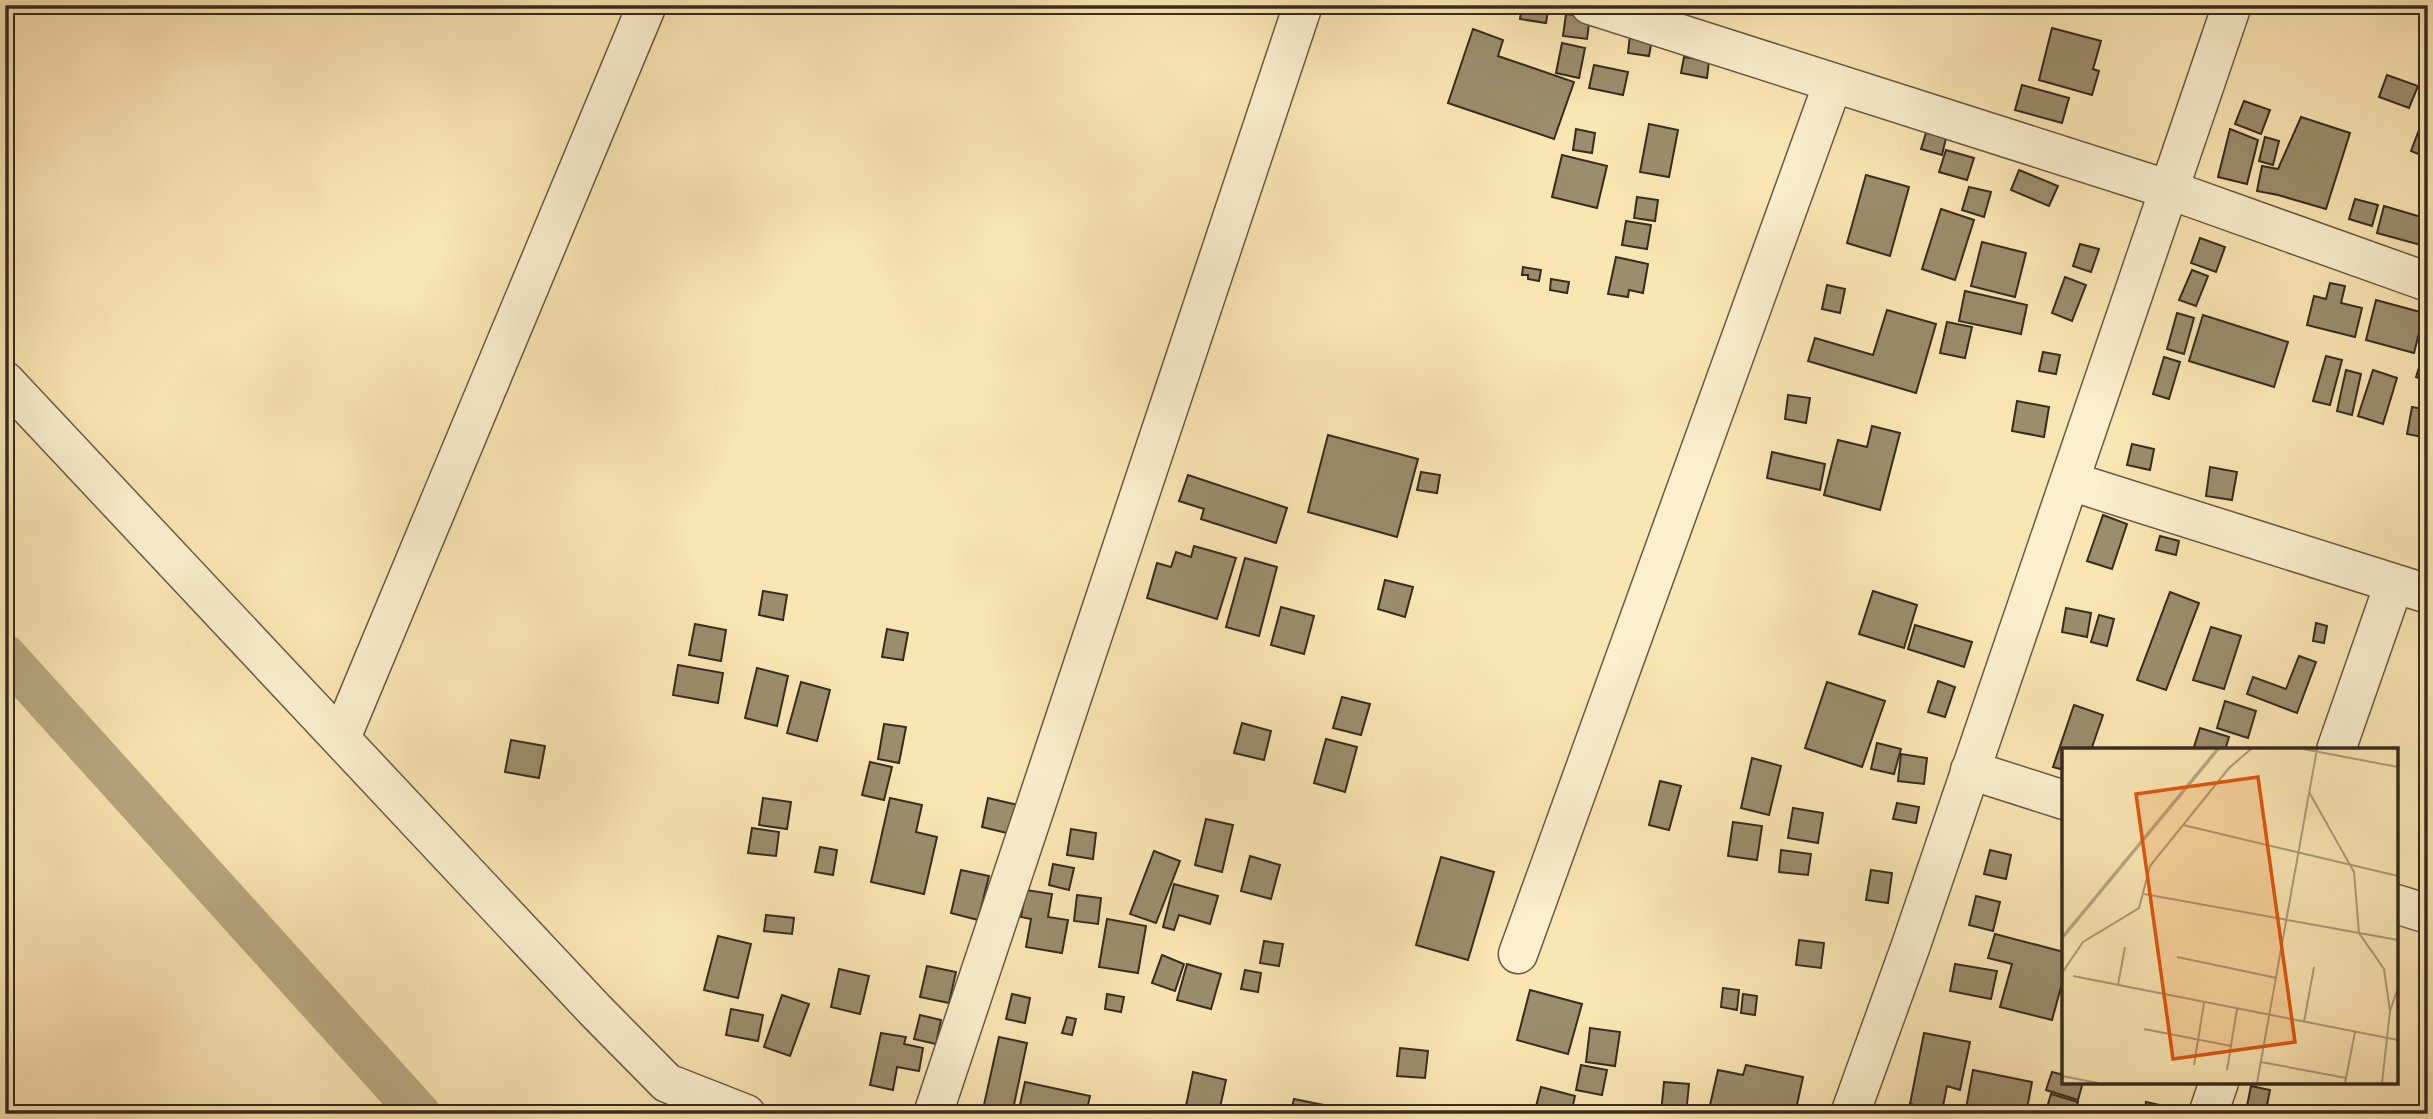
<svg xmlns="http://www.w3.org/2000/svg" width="2433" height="1119" font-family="Vollkorn,serif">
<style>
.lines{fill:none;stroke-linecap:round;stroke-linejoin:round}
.canal{stroke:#b8a781;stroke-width:42}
.building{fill:#9c8d6c;stroke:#372c20;stroke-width:2}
.minor-casing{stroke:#685a45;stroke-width:41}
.minor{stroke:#fcefce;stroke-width:38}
.inset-river{fill:none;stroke:#b8a781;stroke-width:3.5}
.inset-road{fill:none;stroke:#ac9c78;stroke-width:2}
.view{fill:#df570d;fill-opacity:0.15;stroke:#df570d;stroke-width:3.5}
.inset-edge{fill:none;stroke:#372c20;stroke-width:3.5}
</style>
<rect width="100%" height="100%" fill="#fae6b3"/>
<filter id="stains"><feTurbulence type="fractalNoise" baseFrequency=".00286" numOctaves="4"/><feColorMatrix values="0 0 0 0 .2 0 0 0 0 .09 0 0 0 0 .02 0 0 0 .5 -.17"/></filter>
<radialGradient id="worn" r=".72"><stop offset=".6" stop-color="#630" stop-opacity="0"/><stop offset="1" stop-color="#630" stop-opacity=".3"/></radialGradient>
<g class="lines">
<polyline class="canal" points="5,655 420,1114"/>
</g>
<g class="building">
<polygon points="1522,5 1549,5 1546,23 1520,19"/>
<polygon points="1566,14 1590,17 1587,39 1563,36"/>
<polygon points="2052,28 2101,41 2093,69 2099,71 2092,95 2039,80"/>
<polygon points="1473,29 1503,40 1498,56 1574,82 1554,139 1448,103"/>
<polygon points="1630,35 1652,39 1649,56 1628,53"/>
<polygon points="1562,43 1585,48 1579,78 1556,73"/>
<polygon points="1684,57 1709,61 1707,78 1681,73"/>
<polygon points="1594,65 1628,72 1623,95 1589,88"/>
<polygon points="2387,75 2418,86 2409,108 2379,97"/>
<polygon points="2022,85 2069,98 2062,123 2015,110"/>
<polygon points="2244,101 2270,110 2261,134 2235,124"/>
<polygon points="2426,112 2428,113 2428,158 2411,151"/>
<polygon points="2301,117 2350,133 2326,209 2278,195 2257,191 2262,166 2278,169"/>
<polygon points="1649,124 1678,130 1669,177 1640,172"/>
<polygon points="1576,129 1595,133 1592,153 1573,150"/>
<polygon points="2230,129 2258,140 2247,184 2218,177"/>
<polygon points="1926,133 1946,138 1942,155 1921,149"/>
<polygon points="2265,137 2279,141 2273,165 2259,161"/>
<polygon points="1946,150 1974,158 1967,180 1939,172"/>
<polygon points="1562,155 1607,166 1597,208 1552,197"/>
<polygon points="2019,170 2058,186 2049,206 2011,190"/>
<polygon points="1866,175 1909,187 1890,256 1847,243"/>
<polygon points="1969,187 1991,192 1984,217 1962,210"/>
<polygon points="1637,197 1658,200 1655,221 1634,218"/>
<polygon points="2355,199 2378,205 2372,226 2349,219"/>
<polygon points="2384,206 2428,219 2428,247 2377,233"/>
<polygon points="1941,209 1974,220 1955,280 1922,269"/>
<polygon points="1626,221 1651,225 1647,249 1622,245"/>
<polygon points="2200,238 2225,247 2216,272 2191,263"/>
<polygon points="1982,242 2026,253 2015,297 1971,286"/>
<polygon points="2080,244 2099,249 2091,272 2073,266"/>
<polygon points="1616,257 1648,264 1643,293 1629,290 1628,297 1608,294"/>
<polygon points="1523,267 1541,270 1539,281 1528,279 1528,275 1522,275"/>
<polygon points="2192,270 2208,276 2196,306 2179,300"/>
<polygon points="2065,277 2086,285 2072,321 2052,313"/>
<polygon points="1551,279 1569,282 1567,293 1550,290"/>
<polygon points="2330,283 2345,286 2341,303 2362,308 2355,337 2307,325 2314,296 2326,299"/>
<polygon points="1827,285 1845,289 1840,313 1822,309"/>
<polygon points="1965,291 2027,305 2021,334 1959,321"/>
<polygon points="2376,300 2424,313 2414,353 2366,340"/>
<polygon points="1887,310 1936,324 1916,393 1808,361 1815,338 1873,355"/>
<polygon points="2177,313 2194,318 2184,354 2167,349"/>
<polygon points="2203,315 2288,342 2274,387 2189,361"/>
<polygon points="1947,322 1972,327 1965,358 1940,353"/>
<polygon points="2425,348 2428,349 2428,381 2416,377"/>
<polygon points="2043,352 2060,355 2056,374 2039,371"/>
<polygon points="2326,356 2342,360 2330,405 2313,401"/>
<polygon points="2164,357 2180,362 2169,399 2153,394"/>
<polygon points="2346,370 2361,374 2352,415 2337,411"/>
<polygon points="2373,370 2397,378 2383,424 2358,416"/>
<polygon points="1788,395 1810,398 1806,423 1785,419"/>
<polygon points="2017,401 2049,407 2044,437 2012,431"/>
<polygon points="2412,407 2428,410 2428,438 2407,434"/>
<polygon points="1872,426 1900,433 1880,510 1824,495 1838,440 1867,447"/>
<polygon points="1328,435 1418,459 1397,537 1308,512"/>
<polygon points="2132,444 2154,449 2150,470 2127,465"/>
<polygon points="1772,452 1825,464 1820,490 1767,478"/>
<polygon points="2210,467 2237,472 2232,500 2206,496"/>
<polygon points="1421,472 1440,475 1437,493 1417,490"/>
<polygon points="1188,475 1287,508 1276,543 1201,519 1204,509 1179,501"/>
<polygon points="2103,515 2127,524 2112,569 2087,561"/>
<polygon points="2160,536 2179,541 2176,555 2156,550"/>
<polygon points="1194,546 1236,558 1217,619 1147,598 1157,563 1171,567 1176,552 1191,557"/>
<polygon points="1245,558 1277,567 1259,636 1226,627"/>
<polygon points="1385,580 1413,587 1405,617 1378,609"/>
<polygon points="763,591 787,595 783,620 759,615"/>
<polygon points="1873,591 1917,605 1904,648 1859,634"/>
<polygon points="2170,592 2199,603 2166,690 2137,680"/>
<polygon points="1281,607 1314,616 1304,654 1271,645"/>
<polygon points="2066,608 2091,613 2087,637 2062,632"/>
<polygon points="2099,615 2114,619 2107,646 2091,642"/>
<polygon points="2316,623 2327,626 2324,643 2313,641"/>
<polygon points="695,624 726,630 721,661 689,655"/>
<polygon points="1915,625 1972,642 1964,667 1908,649"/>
<polygon points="2211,627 2241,636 2224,689 2193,680"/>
<polygon points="887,629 908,633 903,660 882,657"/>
<polygon points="2299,656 2316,662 2297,713 2247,694 2253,677 2286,689"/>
<polygon points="678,665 723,673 718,703 673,695"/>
<polygon points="757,668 788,676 777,726 745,718"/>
<polygon points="1938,681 1955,687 1945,717 1928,712"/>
<polygon points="801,682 830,690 817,741 787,733"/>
<polygon points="1827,682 1885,701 1862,767 1805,748"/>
<polygon points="1342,697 1370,704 1361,735 1333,728"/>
<polygon points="2225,701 2256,711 2248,738 2217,728"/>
<polygon points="2074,705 2103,715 2091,750 2064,750 2064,770 2053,767"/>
<polygon points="1242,723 1271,731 1264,760 1234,753"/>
<polygon points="884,724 906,727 899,763 878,759"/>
<polygon points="2200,728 2229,737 2225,750 2193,750"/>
<polygon points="1326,739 1357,747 1345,792 1314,783"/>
<polygon points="511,740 545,746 539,778 505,772"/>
<polygon points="1877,743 1901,749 1894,774 1871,769"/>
<polygon points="1901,754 1927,758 1924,784 1898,781"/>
<polygon points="1752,758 1781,766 1769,815 1741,808"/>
<polygon points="870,762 892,767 884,800 862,795"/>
<polygon points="1660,781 1681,786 1669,830 1649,825"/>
<polygon points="763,798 791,802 787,829 759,825"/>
<polygon points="890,798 922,805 916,832 937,837 924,894 871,882"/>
<polygon points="988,798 1018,805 1011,834 982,827"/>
<polygon points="1897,803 1919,807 1916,823 1893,819"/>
<polygon points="1793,808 1823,813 1818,843 1788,838"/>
<polygon points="1206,819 1233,825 1222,872 1195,865"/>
<polygon points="1733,822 1762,826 1757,860 1728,856"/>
<polygon points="752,828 779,832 776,856 748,853"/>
<polygon points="1071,829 1096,833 1093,859 1067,855"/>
<polygon points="820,847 837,850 833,875 815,872"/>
<polygon points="1781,850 1811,854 1808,875 1779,872"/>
<polygon points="1990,850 2011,855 2006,879 1984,874"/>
<polygon points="1154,851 1180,861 1156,923 1130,914"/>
<polygon points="1250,856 1280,865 1271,899 1241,891"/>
<polygon points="1441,857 1494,872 1468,960 1416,945"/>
<polygon points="1053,864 1074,868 1069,890 1049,885"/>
<polygon points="961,870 989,876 978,920 951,913"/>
<polygon points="1871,870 1892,873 1888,903 1866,900"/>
<polygon points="1174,884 1218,896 1210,924 1179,915 1174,930 1163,927"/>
<polygon points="1026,890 1052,894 1048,917 1068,920 1062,953 1026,947 1031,919 1021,917"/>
<polygon points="1077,895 1101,898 1098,924 1074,921"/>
<polygon points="1976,896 2000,902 1993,931 1969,925"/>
<polygon points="766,915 794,918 792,934 764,931"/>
<polygon points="1107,919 1146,926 1138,973 1099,967"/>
<polygon points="1995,934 2064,952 2064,976 2052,1020 2000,1007 2012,964 1988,958"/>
<polygon points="718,936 751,944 738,998 704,990"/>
<polygon points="1799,940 1824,943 1821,968 1796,965"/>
<polygon points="1264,941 1283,944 1279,966 1260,963"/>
<polygon points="1162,955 1184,964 1175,991 1152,983"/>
<polygon points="1187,964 1221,974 1211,1009 1177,1000"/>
<polygon points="1955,964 1997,971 1991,999 1950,991"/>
<polygon points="927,966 956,972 949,1003 920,997"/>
<polygon points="839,969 869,976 860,1014 831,1007"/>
<polygon points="1245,970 1261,973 1258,992 1241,989"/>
<polygon points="1723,988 1739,990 1737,1010 1721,1007"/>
<polygon points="1530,990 1582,1004 1568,1054 1517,1040"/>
<polygon points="1012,994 1030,998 1025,1023 1006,1019"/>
<polygon points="1107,994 1124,997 1121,1012 1105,1009"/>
<polygon points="1743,994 1757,996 1755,1015 1741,1013"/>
<polygon points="782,995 809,1004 790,1056 764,1047"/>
<polygon points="731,1009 763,1015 758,1041 726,1035"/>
<polygon points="920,1015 941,1020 936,1044 914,1039"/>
<polygon points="1067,1017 1076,1019 1072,1035 1062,1033"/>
<polygon points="1590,1028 1620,1032 1615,1066 1586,1062"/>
<polygon points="881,1033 906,1037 904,1044 923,1048 919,1071 897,1067 893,1090 870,1085"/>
<polygon points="1924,1033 1970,1042 1960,1090 1947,1086 1942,1111 1910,1104"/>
<polygon points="999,1037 1027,1043 1012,1114 982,1114"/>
<polygon points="1400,1048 1428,1051 1425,1078 1397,1076"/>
<polygon points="1581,1065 1607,1070 1602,1095 1576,1090"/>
<polygon points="1746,1065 1803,1077 1795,1114 1708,1114 1718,1070 1743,1075"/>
<polygon points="1973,1070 2032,1082 2026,1114 1965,1114"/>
<polygon points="1193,1072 1226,1080 1219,1112 1186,1106"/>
<polygon points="2052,1072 2064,1075 2064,1082 2083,1082 2078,1100 2046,1090"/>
<polygon points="1025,1082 1090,1096 1086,1114 1018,1114"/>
<polygon points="1664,1082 1689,1084 1686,1114 1661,1114"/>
<polygon points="2251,1086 2270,1090 2266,1110 2247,1106"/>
<polygon points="1541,1087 1575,1096 1571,1114 1534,1114"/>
<polygon points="2051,1094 2078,1102 2074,1114 2045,1114"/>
<polygon points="1294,1099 1339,1108 1338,1114 1290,1114"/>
<polygon points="2146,1102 2173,1108 2172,1114 2144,1114"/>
</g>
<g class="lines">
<g class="minor-casing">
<g id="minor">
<polyline points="1590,5 2170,190 2428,282"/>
<polyline points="5,381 595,1010 667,1083 746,1114"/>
<polyline points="2070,481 2428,594"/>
<polyline points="341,738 647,5"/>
<polyline points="2336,750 2394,584"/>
<polyline points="1970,770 2064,800"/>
<polyline points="2396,904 2428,914"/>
<polyline points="1518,954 1833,83"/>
<polyline points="933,1114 1303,5"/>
<polyline points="1850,1114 1910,948 2232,5"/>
<polyline points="2208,1114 2219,1082"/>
</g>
</g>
<use href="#minor" class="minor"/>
</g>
<g transform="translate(2062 748)">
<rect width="336" height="336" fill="#fae6b3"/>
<path class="inset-river" d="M0 190 156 1"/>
<path class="inset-road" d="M241 1 336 19M247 44 292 124 297 185 322 221 328 263M121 77 336 128M82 146 336 192M115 209 215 230M0 225 21 194 77 160 88 118 167 20 189 1M11 228 336 292M56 237 63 199M242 274 252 219M82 281 169 298M199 314 284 330M132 317 142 255M165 322 175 261M0 328 36 335M195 335 255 1M283 335 293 284M320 335 328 263 336 240"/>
<path class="view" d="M196 29 233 294 111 311 74 46Z"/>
<rect width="336" height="336" class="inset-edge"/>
</g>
<rect width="2433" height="1119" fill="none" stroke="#fae6b3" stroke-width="28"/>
<rect x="7" y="7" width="2419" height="1105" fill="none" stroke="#372c20" stroke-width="3.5"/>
<rect x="14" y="14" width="2405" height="1091" fill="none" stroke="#372c20" stroke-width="2"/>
<rect width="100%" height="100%" filter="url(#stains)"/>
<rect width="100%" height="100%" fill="url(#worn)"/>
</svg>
